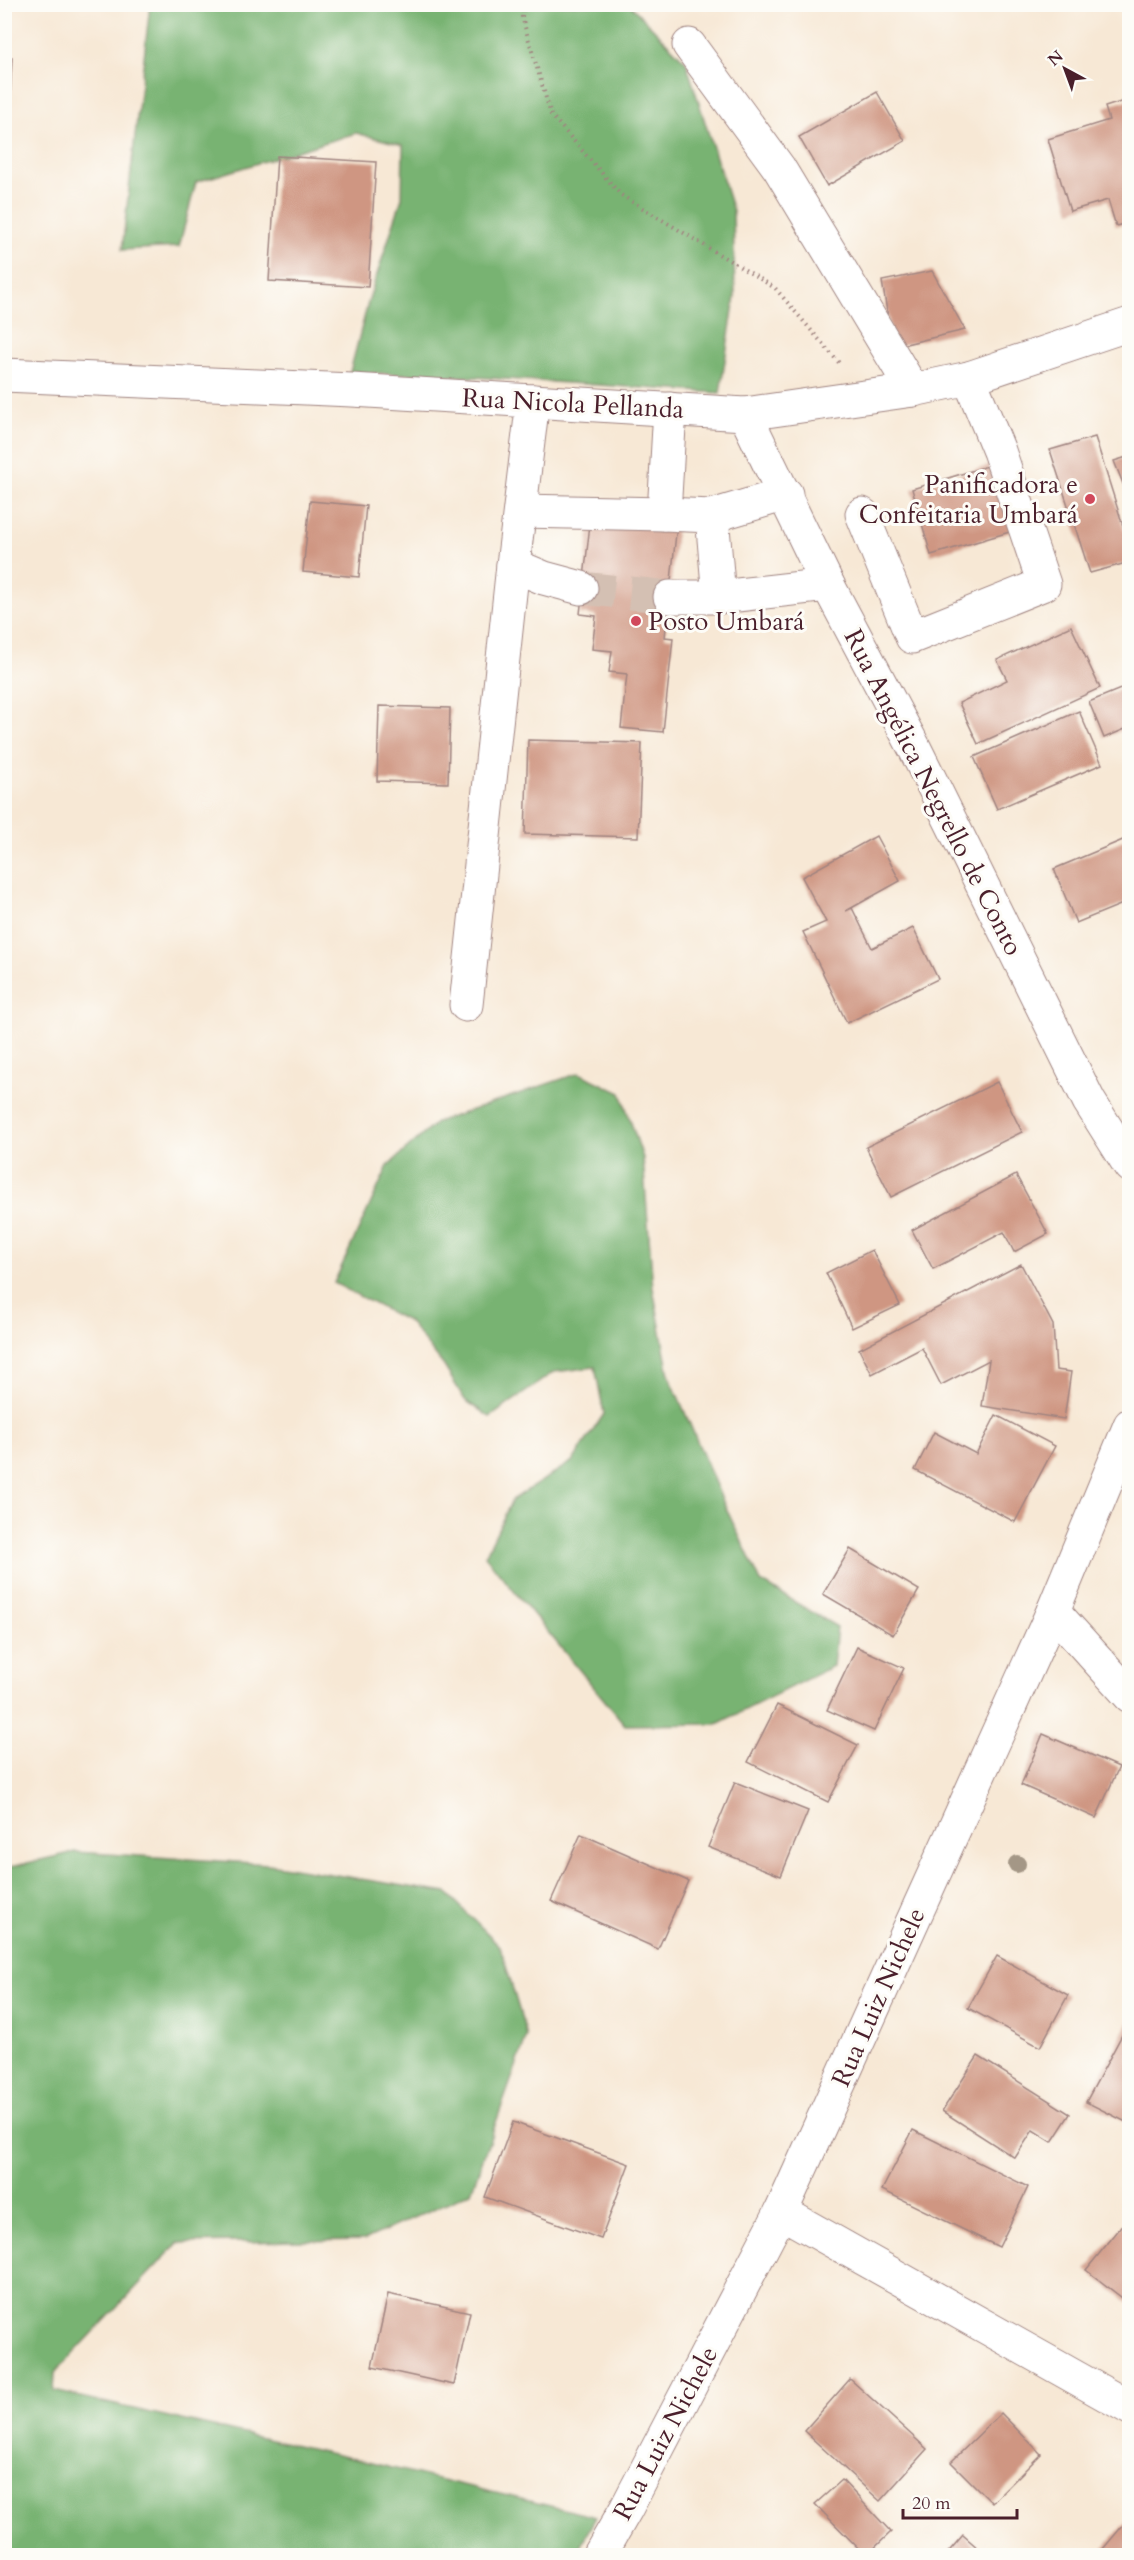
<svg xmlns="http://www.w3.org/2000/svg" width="1134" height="2560" font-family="Cardo,serif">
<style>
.forest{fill:#78b372;stroke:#61694e;stroke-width:1.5}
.building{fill:#cf9682}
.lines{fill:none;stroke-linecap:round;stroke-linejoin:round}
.minor-tunnel{stroke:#d4c0b3;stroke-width:33;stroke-dasharray:33 16;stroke-linecap:butt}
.minor-casing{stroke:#a08480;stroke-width:35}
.major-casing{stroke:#a08480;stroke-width:35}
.path{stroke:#a08480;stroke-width:4;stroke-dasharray:1.5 4.5;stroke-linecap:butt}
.minor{stroke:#fff;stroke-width:33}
.major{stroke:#fff;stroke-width:33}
.tree{fill:#a49786}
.poi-dot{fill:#d1495b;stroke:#fdfcf7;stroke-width:2}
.labels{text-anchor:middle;stroke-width:6;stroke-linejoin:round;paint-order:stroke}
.street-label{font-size:26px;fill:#4a1f2b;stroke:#fdfcf7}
.poi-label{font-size:26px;fill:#4a1f2b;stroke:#fdfcf7;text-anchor:end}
</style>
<rect width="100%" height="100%" fill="#fdfcf7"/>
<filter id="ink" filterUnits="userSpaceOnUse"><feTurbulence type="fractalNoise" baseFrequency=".0167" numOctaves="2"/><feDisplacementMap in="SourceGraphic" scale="12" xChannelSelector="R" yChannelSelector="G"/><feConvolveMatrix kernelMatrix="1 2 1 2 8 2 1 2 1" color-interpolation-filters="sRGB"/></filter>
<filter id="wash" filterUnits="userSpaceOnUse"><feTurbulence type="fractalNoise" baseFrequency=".008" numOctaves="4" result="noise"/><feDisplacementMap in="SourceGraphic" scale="24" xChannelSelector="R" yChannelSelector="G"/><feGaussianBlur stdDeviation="1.35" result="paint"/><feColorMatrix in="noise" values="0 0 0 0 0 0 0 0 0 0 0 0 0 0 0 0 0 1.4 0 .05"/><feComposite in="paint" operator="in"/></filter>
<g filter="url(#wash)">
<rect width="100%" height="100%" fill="#f7e8d5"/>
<g class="forest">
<polygon points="150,5 630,5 686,62 733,211 735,297 720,393 474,377 350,372 369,299 402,198 403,145 356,133 196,182 179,247 122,250"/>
<polygon points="579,1073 621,1093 643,1158 653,1288 669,1375 724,1504 761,1582 837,1627 833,1666 717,1724 625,1725 485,1556 512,1500 573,1461 604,1414 595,1367 554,1372 490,1417 465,1400 444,1366 409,1322 334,1283 388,1166 437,1122"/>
<polygon points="75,1852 269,1864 447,1893 500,1946 527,2036 471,2192 364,2240 178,2243 55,2373 54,2391 359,2460 596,2517 575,2555 5,2555 5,1868"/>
</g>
<g id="blocks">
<g class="building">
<polygon points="4,57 12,57 6,188 4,188"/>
<polygon points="877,92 905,141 827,186 799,137"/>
<polygon points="1130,99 1130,222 1116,226 1108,200 1070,211 1048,139 1109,120 1105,107"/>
<polygon points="277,156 376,162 368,287 269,281"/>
<polygon points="932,271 965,330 893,347 882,281"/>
<polygon points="1095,437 1130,548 1130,562 1090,573 1050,450"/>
<polygon points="1130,456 1130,484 1124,486 1114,461"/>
<polygon points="994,464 1013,531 931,555 912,489"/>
<polygon points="310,501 366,506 359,577 303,572"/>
<polygon points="591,515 677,524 665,637 673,638 663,732 621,728 627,674 609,672 612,651 592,649 596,616 580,614"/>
<polygon points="1071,626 1100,688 978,744 959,703 1007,680 997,660"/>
<polygon points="1130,685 1130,727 1104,738 1089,702"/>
<polygon points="379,706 450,708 448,783 377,781"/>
<polygon points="1079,711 1102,764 997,809 974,757"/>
<polygon points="528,740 642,743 638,837 525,834"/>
<polygon points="876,836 900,881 846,911 852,908 872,948 913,928 938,979 847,1023 803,932 826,922 802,877"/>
<polygon points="1130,837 1130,901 1076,923 1054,869"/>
<polygon points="997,1082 1022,1132 891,1197 866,1147"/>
<polygon points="1016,1175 1048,1234 1014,1252 1004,1232 933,1269 912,1230"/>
<polygon points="872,1250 900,1305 852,1328 826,1273"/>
<polygon points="1021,1264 1053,1325 1056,1370 1071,1372 1064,1419 982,1406 989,1360 941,1385 922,1348 872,1374 859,1349"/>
<polygon points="996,1415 1055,1446 1015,1522 915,1470 934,1432 976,1454"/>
<polygon points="850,1549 919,1590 893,1635 823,1594"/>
<polygon points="857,1647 904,1668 874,1731 827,1710"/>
<polygon points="777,1705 858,1745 828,1802 748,1762"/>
<polygon points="1043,1734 1119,1767 1096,1818 1021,1785"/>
<polygon points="735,1782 808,1811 781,1876 708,1847"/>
<polygon points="581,1834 688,1881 658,1949 551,1901"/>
<polygon points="997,1956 1068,1995 1040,2047 968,2008"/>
<polygon points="1130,2020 1130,2124 1086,2102"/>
<polygon points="978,2056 1070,2114 1052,2142 1033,2130 1015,2158 942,2111"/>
<polygon points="513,2122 629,2164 601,2239 485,2197"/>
<polygon points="913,2130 1028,2187 999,2247 882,2190"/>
<polygon points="1130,2216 1130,2304 1086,2270"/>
<polygon points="388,2294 470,2312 454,2385 372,2367"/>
<polygon points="850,2379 927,2449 880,2501 804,2431"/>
<polygon points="1001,2413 1041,2454 992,2503 951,2462"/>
<polygon points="842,2480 891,2532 866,2556 815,2504"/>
<polygon points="1130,2517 1130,2556 1097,2556"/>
<polygon points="963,2535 987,2556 945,2556"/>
</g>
</g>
</g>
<g filter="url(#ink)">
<use href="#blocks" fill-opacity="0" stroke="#a08480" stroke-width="1.5"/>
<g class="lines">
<polyline class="minor-tunnel" points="581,588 670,597"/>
<g class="minor-casing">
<g id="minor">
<polyline points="689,45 779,168 913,390"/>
<polyline points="533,401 513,565 544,578 581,588"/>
<polyline points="670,409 664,514 712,516 719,597"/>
<polyline points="745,414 828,585 915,749 1089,1101 1130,1166"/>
<polyline points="521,511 664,514"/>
<polyline points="862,514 912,637 1044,584 999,451 969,378"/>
<polyline points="712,516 786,494"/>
<polyline points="670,597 719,597 828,585"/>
<polyline points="466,1005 513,565"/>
<polyline points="1053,1611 1130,1696"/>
<polyline points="781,2212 1130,2408"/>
<polyline points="599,2556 626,2509 781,2212 1053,1611 1130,1425"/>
</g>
</g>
<g class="major-casing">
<polyline id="major" points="4,375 352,390 745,414 913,390 969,378 1130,324"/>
</g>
<polyline class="path" points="523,4 522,17 551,115 621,195 775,288 840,364"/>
<use href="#minor" class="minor"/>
<use href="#major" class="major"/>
</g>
<circle class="tree" cx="1017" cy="1864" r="9"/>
</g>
<g class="poi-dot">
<circle cx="1090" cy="499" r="6"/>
<circle cx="636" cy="621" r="6"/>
</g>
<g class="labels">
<g class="street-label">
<text transform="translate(573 403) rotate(3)" y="9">Rua Nicola Pellanda</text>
<text transform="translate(934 792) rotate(63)" y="9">Rua Angélica Negrello de Conto</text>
<text transform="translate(878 1997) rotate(-66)" y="9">Rua Luiz Nichele</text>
<text transform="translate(665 2433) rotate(-62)" y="9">Rua Luiz Nichele</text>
</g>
<g class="poi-label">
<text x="1078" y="493">Panificadora e<tspan x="1078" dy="30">Confeitaria Umbará</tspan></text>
<text x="648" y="630" text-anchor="start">Posto Umbará</text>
</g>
</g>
<rect width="1134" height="2560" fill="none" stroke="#fdfcf7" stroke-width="24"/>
<g transform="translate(1065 69) rotate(319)" stroke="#fdfcf7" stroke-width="4.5" paint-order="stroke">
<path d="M0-4.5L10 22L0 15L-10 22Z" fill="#4a1f2b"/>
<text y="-9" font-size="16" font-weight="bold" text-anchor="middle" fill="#4a1f2b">N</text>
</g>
<path d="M903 2509v9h114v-9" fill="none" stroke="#4a1f2b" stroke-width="3"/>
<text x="912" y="2509" font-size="18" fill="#4a1f2b" stroke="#fdfcf7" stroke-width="4.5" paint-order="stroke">20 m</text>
</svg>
